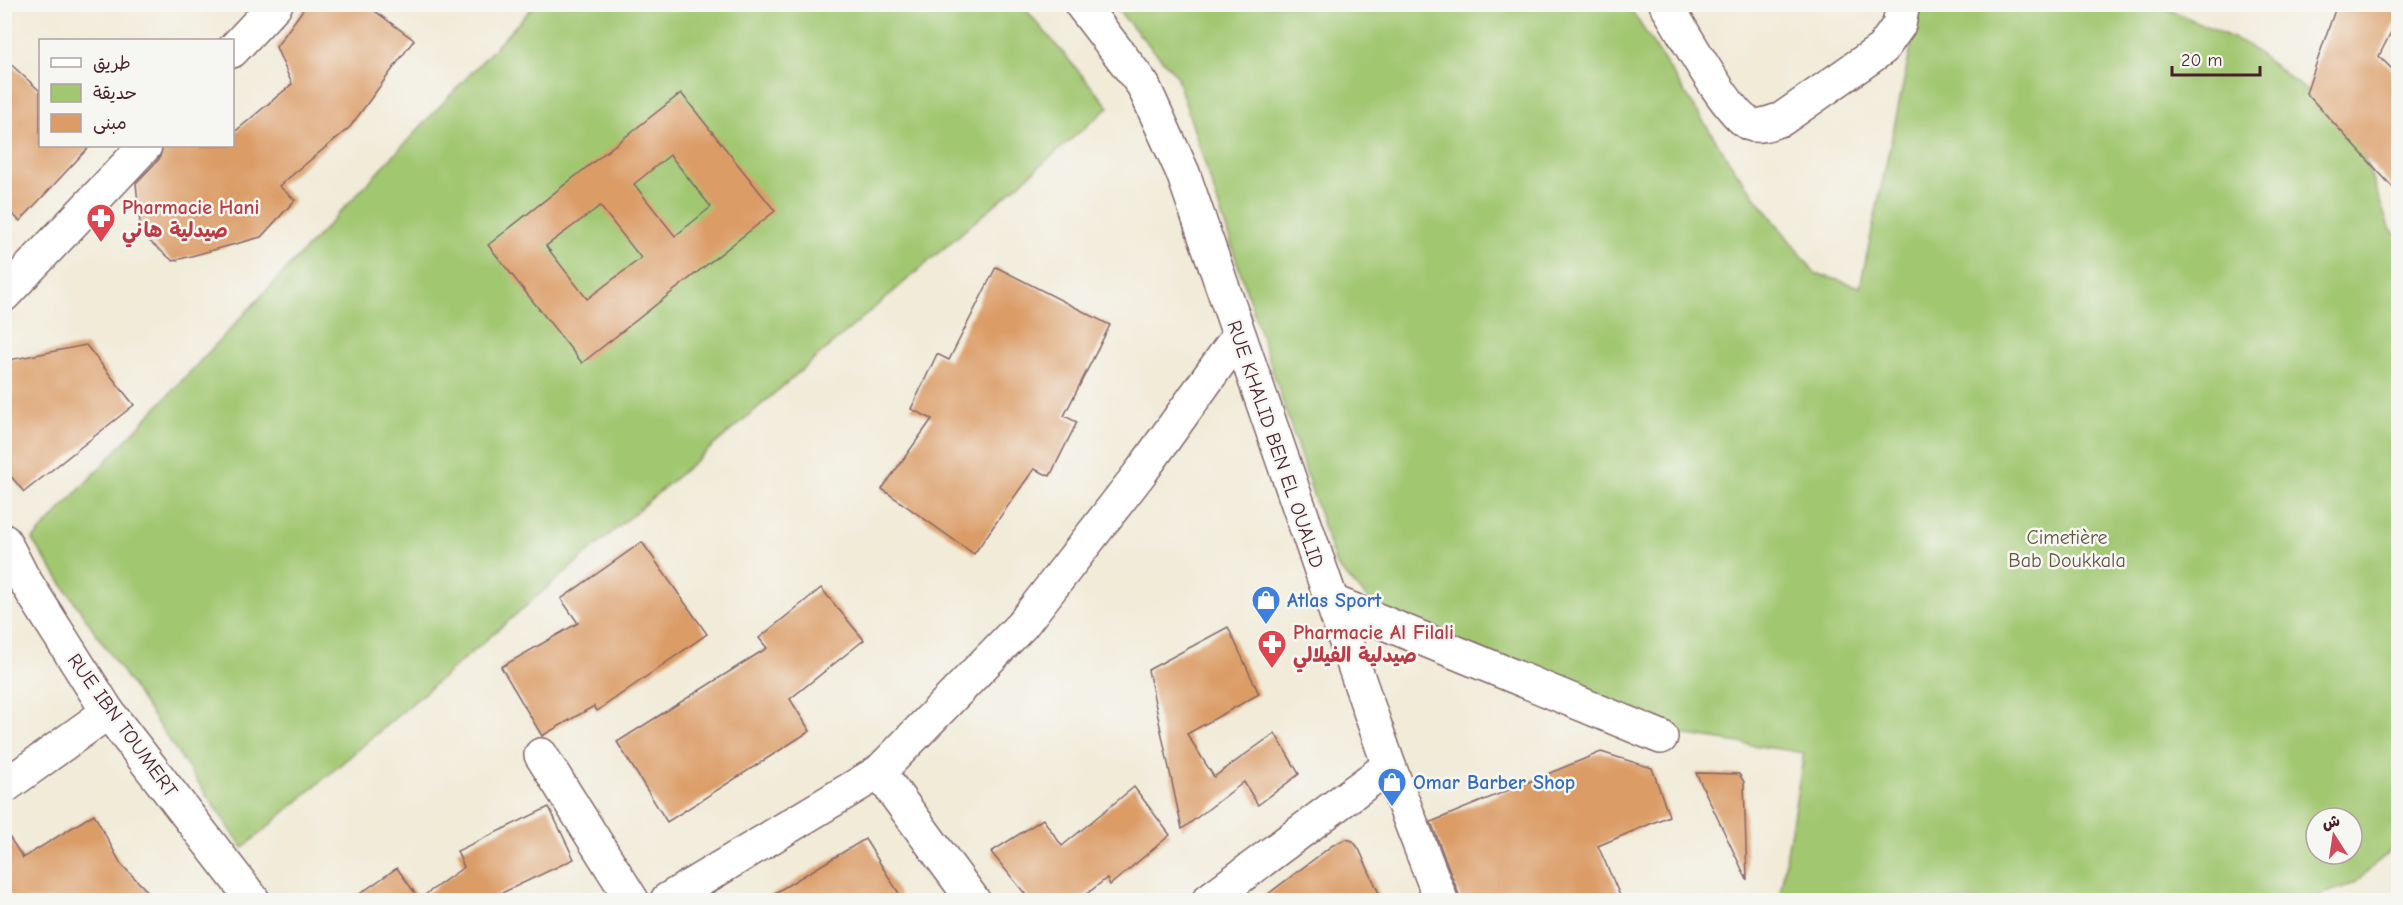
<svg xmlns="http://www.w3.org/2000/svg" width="2403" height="905" font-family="'Comic Neue','Playpen Sans Arabic',sans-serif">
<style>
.green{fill:#a1c771;stroke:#76734e;stroke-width:1.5;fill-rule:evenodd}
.building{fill:#db9c66;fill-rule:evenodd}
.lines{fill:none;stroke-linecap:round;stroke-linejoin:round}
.minor-casing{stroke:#846668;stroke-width:36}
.minor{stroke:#fff;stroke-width:33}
.labels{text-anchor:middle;stroke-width:5;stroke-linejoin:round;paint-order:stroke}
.health-label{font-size:20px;font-weight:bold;fill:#be3a42;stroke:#f6f6f2;text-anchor:start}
.street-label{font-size:20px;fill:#4a1f2b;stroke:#f6f6f2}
.park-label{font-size:20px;fill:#645140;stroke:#f6f6f2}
.shop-label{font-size:20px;font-weight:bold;fill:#366cbe;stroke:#f6f6f2;text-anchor:start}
</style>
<rect width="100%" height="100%" fill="#f6f6f2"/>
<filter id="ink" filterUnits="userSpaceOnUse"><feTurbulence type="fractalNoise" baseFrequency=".0167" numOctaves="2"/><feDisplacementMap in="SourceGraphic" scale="12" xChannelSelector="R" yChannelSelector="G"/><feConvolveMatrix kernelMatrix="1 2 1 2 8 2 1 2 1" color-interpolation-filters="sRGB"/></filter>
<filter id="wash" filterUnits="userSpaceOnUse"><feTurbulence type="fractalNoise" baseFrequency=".008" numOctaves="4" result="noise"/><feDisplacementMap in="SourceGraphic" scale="24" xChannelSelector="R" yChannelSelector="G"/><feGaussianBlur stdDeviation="1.35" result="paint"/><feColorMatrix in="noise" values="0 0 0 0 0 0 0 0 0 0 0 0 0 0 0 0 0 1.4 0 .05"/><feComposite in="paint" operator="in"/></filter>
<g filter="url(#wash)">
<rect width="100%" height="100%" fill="#f1ebd8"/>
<g class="green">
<polygon points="535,5 1022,5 1109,107 243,848 32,540"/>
<path d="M1113 5H1628L1737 173 1815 273 1860 287 1920 5H2159L2246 44 2312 95 2363 154 2389 227 2398 237V831L2392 849 2355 883 2305 900H1779L1804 753 1682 734 1376 607 1336 565 1176 75ZM2316 818H2352V854H2316Z"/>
</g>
<g id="blocks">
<g class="building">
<polygon points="307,4 365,4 414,40 350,127 279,186 295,200 261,237 173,261 141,234 136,183 159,159 163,146 232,146 232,134 292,84 276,47"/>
<polygon points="2337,4 2398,4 2398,18 2379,56 2398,75 2398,193 2306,93"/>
<polygon points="4,58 40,91 40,146 90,146 20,221 4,207"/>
<path d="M681 93 775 211 582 363 488 245ZM670 155 711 207 675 236 634 184ZM600 206 641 258 587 299 546 246Z"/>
<polygon points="996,267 1110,325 1064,416 1077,422 1050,476 1034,469 974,554 882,489 932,419 911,409 937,354 949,360"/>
<polygon points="86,345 134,405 24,492 4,468 4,361"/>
<polygon points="642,542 707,634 597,711 594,706 542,736 501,667 578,623 561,599"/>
<polygon points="821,588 864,640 790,699 810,731 667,822 617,742 767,648 759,638"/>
<polygon points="1228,627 1259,694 1187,734 1214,777 1275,733 1299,774 1258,805 1244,782 1182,829 1148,670"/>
<polygon points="1601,752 1652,768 1669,816 1598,846 1622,900 1461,900 1431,822"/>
<polygon points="1696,773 1739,774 1744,782 1747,880"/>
<polygon points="1134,787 1170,835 1110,885 1107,878 1079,900 1030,900 991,852 1043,819 1062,846"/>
<polygon points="549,807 574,859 487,900 351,900 397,868 419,899 464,867 457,851"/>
<polygon points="94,814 121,864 156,900 4,900 4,829 23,858"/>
<polygon points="865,839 903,900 763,900"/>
<polygon points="1346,839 1353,841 1359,849 1382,900 1260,900 1333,845"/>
</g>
</g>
</g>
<g filter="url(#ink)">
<use href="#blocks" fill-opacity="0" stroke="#846668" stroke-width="1.5"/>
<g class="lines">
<g class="minor-casing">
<g id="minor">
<polyline points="1081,4 1143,85 1183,173 1389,766 1441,900"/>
<path d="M1666 4C1681 28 1728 115 1750 124 1760 128 1772 122 1782 119L1882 49 1899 25 1903 4"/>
<polyline points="232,51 276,4"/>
<polyline points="4,295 145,146"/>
<polyline points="4,541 22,576 108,712 253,900"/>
<polyline points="1331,601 1661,737"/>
<polyline points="541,755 632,900"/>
<polyline points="879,772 973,900"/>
<polyline points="4,787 108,712"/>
<polyline points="667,900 879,772 1022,625 1141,472 1239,335"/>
<polyline points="1209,900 1389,766"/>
</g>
</g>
<use href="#minor" class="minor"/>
</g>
</g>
<defs>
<g id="pharmacy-pin" transform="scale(1.5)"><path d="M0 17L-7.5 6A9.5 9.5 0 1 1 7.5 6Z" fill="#e0444e" stroke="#f6f6f2"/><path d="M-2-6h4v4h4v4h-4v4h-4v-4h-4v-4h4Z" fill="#fff"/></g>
<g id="shop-pin" transform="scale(1.5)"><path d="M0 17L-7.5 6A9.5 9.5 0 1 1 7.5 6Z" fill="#3f7fe0" stroke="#f6f6f2"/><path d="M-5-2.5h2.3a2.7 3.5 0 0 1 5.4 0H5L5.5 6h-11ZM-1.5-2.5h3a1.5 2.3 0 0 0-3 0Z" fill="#fff"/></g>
</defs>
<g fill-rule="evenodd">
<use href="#pharmacy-pin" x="101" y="218"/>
<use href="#shop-pin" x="1266" y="600"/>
<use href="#pharmacy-pin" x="1272" y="644"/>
<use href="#shop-pin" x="1392" y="782"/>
</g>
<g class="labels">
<g class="health-label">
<text x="122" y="214">Pharmacie Hani<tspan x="122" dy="23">صيدلية هاني</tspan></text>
<text x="1293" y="639">Pharmacie Al Filali<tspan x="1293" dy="23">صيدلية الفيلالي</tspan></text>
</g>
<g class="street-label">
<text transform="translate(1276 444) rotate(71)" y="7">RUE KHALID BEN EL OUALID</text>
<text transform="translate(123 725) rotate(54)" y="7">RUE IBN TOUMERT</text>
</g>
<g class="park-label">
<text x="2067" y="544">Cimetière<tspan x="2067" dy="23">Bab Doukkala</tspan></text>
</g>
<g class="shop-label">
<text x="1287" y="607">Atlas Sport</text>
<text x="1413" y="789">Omar Barber Shop</text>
</g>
</g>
<rect width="2403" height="905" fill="none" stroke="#f6f6f2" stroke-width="24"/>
<rect x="39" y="39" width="195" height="108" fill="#f6f6f2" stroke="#b1a0a2" stroke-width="1.5"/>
<rect x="51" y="58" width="30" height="9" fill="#ffffff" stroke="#b1a0a2" stroke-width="1.5"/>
<text x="93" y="69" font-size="18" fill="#4a1f2b">طريق</text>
<rect x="51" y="84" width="30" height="18" fill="#a1c771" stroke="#b1a0a2" stroke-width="1.5"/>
<text x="93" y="99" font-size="18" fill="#4a1f2b">حديقة</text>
<rect x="51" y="114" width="30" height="18" fill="#db9c66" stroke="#b1a0a2" stroke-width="1.5"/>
<text x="93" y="129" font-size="18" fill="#4a1f2b">مبنى</text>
<g transform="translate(2334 836) rotate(348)"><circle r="28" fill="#f6f6f2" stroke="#b1a0a2" stroke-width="1.5"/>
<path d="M0-4.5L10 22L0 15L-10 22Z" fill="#d1495b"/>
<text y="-9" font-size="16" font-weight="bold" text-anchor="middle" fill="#4a1f2b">ش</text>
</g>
<path d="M2172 66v9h88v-9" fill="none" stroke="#4a1f2b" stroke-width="3"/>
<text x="2181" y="66" font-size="18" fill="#4a1f2b" stroke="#f6f6f2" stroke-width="4.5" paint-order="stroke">20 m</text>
</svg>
